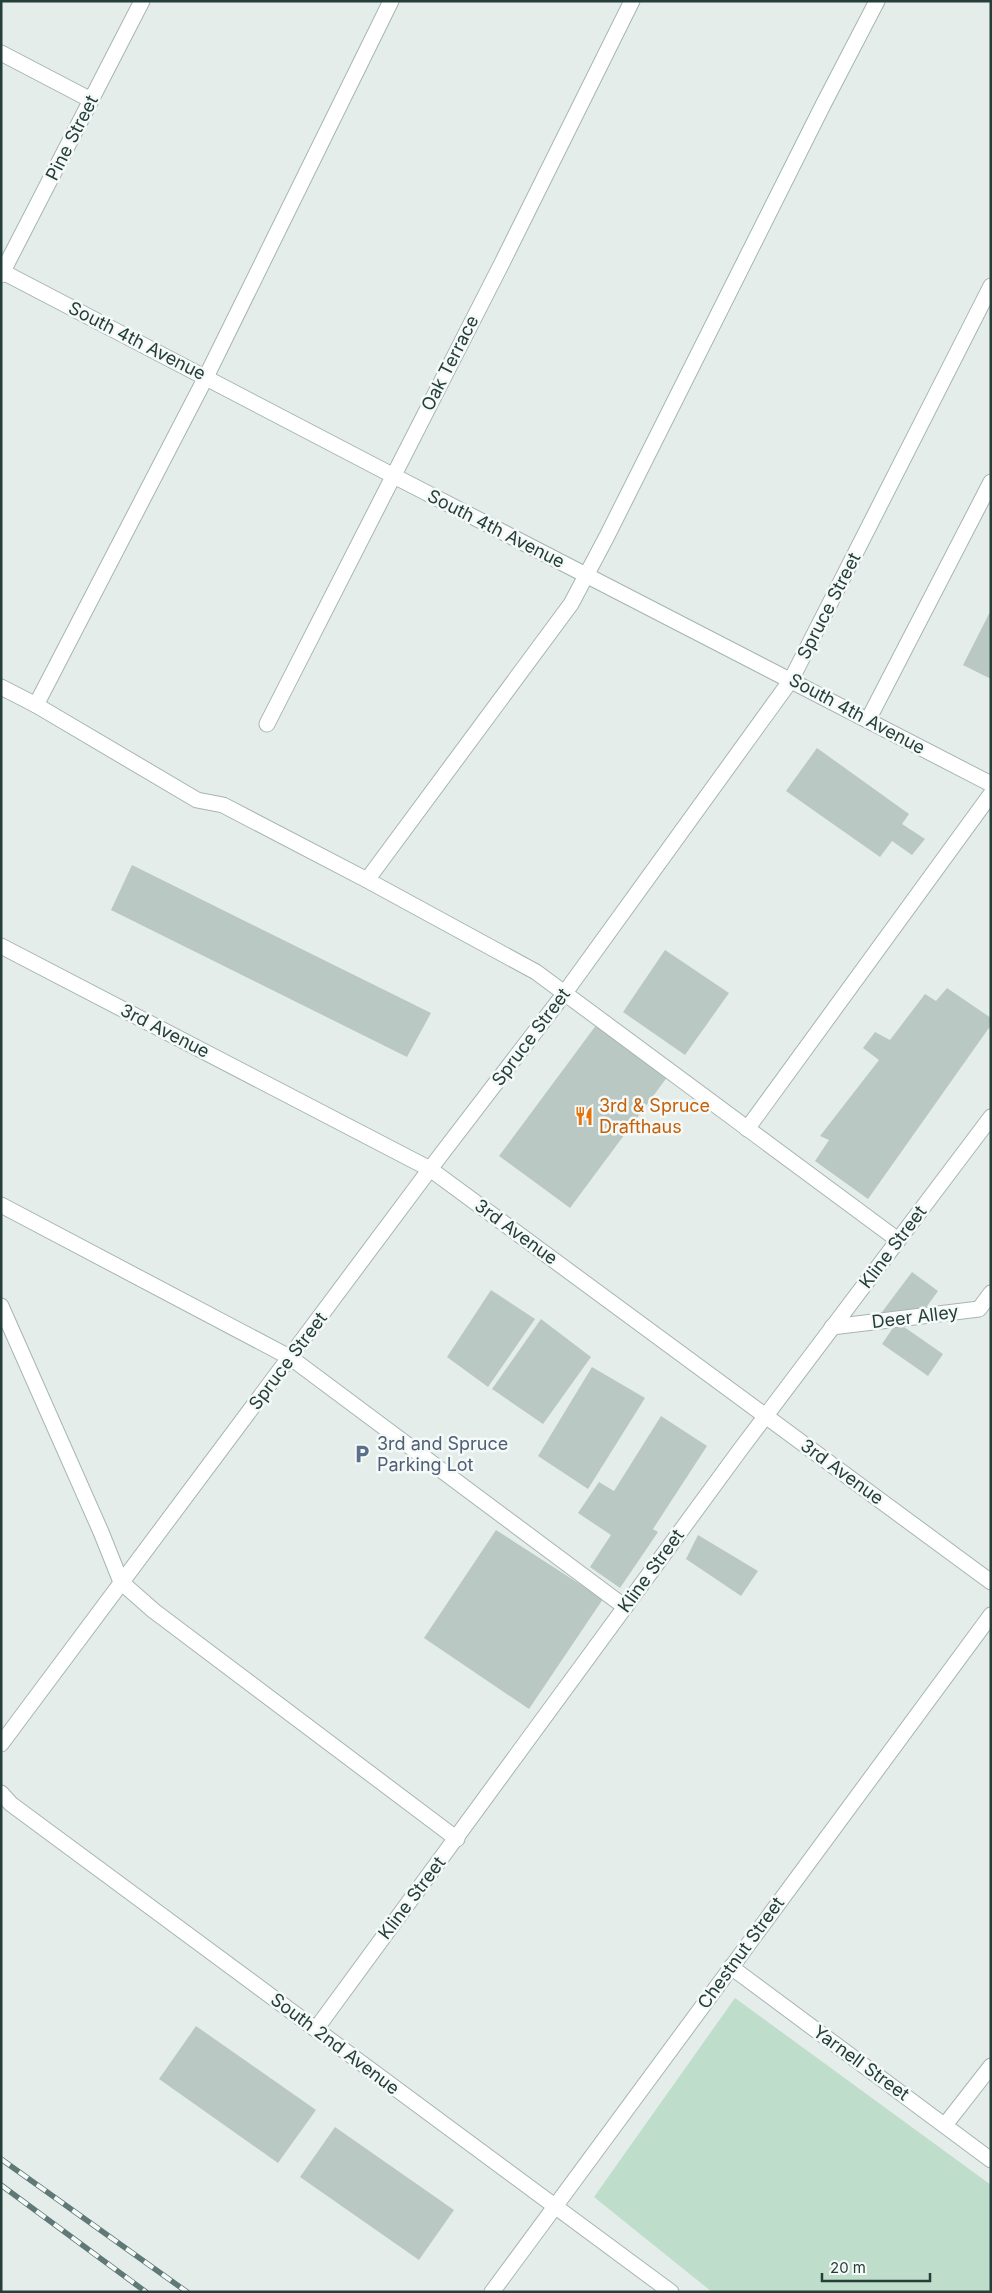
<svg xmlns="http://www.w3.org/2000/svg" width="992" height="2293" font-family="Inter,sans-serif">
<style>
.green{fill:#beddcb}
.building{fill:#bac8c4}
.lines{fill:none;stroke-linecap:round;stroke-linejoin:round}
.service-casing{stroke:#a7b5b2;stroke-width:17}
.minor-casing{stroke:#a7b5b2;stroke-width:17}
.tertiary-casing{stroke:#a7b5b2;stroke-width:17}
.service{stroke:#fff;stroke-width:15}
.minor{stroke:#fff;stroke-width:15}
.tertiary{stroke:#fff;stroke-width:15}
.rail-casing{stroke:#5f7976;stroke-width:5.5}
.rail{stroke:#f5faf8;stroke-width:4;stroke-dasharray:11;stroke-linecap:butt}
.labels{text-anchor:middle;stroke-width:5;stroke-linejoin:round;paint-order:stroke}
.street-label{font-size:18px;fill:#243e3a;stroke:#f5faf8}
.food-label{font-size:18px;fill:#c56008;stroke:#f5faf8;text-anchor:start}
.service-label{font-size:18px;fill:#4e5e75;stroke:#f5faf8;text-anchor:start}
</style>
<rect width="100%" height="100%" fill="#e4edea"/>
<polygon class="green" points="735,1998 991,2185 991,2292 712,2292 594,2197"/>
<g class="building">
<polygon points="991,610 991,679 963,665"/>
<polygon points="817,748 909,814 902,824 925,839 912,855 892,841 880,857 786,791"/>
<polygon points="132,865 431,1013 407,1057 111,910"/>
<polygon points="665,950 729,993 685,1055 623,1012"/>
<polygon points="947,988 991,1018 991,1025 868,1199 815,1161 829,1140 820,1136 879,1060 863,1048 875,1032 890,1040 925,994 936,1001"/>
<polygon points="597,1024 668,1076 570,1208 499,1156"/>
<polygon points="912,1272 938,1291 922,1313 889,1317 882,1312"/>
<polygon points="491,1290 535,1319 488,1387 447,1357"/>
<polygon points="541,1319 591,1357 543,1424 492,1389"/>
<polygon points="897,1322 943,1354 928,1376 882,1344"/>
<polygon points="592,1367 645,1398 588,1489 538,1456"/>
<polygon points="661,1416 707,1446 653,1529 658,1532 620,1588 590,1567 611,1535 578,1513 599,1482 614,1491"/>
<polygon points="496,1530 603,1599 529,1709 424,1638"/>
<polygon points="698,1535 758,1571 741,1596 686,1559"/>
<polygon points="196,2026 316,2110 278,2163 159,2079"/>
<polygon points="335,2127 454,2210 419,2260 300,2177"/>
</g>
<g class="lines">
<g class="service-casing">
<g id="service">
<polyline points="1,53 91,100"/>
<polyline points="1,687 36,705 197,800 223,805 367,880 536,972 898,1240"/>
<polyline points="36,705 206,377 391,1"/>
<polyline points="868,720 991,482"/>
<polyline points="367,880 571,604 606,538 823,105 877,1"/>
<polyline points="747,1129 991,794"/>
<polyline points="1,1205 291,1358 625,1607"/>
<polyline points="1,1306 101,1532 121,1582 154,1611 457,1839"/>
<polyline points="832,1327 979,1309 991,1293"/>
</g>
</g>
<g class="minor-casing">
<g id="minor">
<polyline points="1,275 142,1"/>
<polyline points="267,724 502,263 632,1"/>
<polyline points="1,1744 430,1169 564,994 791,680 991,286"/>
<polyline points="731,1967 991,2160"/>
<polyline points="316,2029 740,1450 991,1117"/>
<polyline points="945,2125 991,2066"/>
<polyline points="492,2292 991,1615"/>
</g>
</g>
<g class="tertiary-casing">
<g id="tertiary">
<polyline points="3,272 392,475 991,784"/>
<polyline points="1,946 430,1169 991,1582"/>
<polyline points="1,1793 11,1804 671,2292"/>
</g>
</g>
<use href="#service" class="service"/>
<use href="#minor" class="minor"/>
<use href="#tertiary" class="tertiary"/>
<g class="rail-casing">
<g id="rail">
<polyline points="1,2159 187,2292"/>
<polyline points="1,2185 146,2292"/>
</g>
</g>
<use href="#rail" class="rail"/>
</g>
<defs>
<g id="restaurant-bare" transform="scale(1.5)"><path d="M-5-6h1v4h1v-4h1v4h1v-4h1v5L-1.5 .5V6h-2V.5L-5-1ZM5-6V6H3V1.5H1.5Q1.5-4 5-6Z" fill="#e8710a" stroke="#f5faf8" stroke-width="2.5" paint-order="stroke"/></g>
<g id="parking-bare" transform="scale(1.5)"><path d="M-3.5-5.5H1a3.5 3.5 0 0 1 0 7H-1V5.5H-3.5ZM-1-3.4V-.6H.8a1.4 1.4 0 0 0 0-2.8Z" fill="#5c6f8a" stroke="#f5faf8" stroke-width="2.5" paint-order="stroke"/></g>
</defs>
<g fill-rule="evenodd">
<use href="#restaurant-bare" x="584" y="1116"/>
<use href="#parking-bare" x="362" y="1454"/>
</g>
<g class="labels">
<g class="street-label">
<text transform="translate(72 138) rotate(-63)" y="6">Pine Street</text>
<text transform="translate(137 341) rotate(27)" y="6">South 4th Avenue</text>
<text transform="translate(450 363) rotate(-63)" y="6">Oak Terrace</text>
<text transform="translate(496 529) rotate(27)" y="6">South 4th Avenue</text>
<text transform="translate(829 606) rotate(-63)" y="6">Spruce Street</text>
<text transform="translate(857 714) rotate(28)" y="6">South 4th Avenue</text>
<text transform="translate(165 1031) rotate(27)" y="6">3rd Avenue</text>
<text transform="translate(531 1037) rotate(-53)" y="6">Spruce Street</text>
<text transform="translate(516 1232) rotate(36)" y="6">3rd Avenue</text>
<text transform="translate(893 1247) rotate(-53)" y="6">Kline Street</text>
<text transform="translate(915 1317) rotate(-7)" y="6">Deer Alley</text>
<text transform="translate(288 1361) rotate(-53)" y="6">Spruce Street</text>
<text transform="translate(842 1472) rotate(36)" y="6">3rd Avenue</text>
<text transform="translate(651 1571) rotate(-54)" y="6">Kline Street</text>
<text transform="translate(412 1898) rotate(-53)" y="6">Kline Street</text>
<text transform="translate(741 1953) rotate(-54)" y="6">Chestnut Street</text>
<text transform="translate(335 2044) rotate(37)" y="6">South 2nd Avenue</text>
<text transform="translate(861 2063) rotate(36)" y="6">Yarnell Street</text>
</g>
<g class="food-label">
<text x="599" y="1112">3rd &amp; Spruce<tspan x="599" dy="21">Drafthaus</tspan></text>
</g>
<g class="service-label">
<text x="377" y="1450">3rd and Spruce<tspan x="377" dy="21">Parking Lot</tspan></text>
</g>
</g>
<rect width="992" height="2293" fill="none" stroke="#243e3a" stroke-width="5"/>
<path d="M822 2273v8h108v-8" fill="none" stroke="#243e3a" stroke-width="2.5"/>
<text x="830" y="2273" font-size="15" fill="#243e3a" stroke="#f5faf8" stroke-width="4" paint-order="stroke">20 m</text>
</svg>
